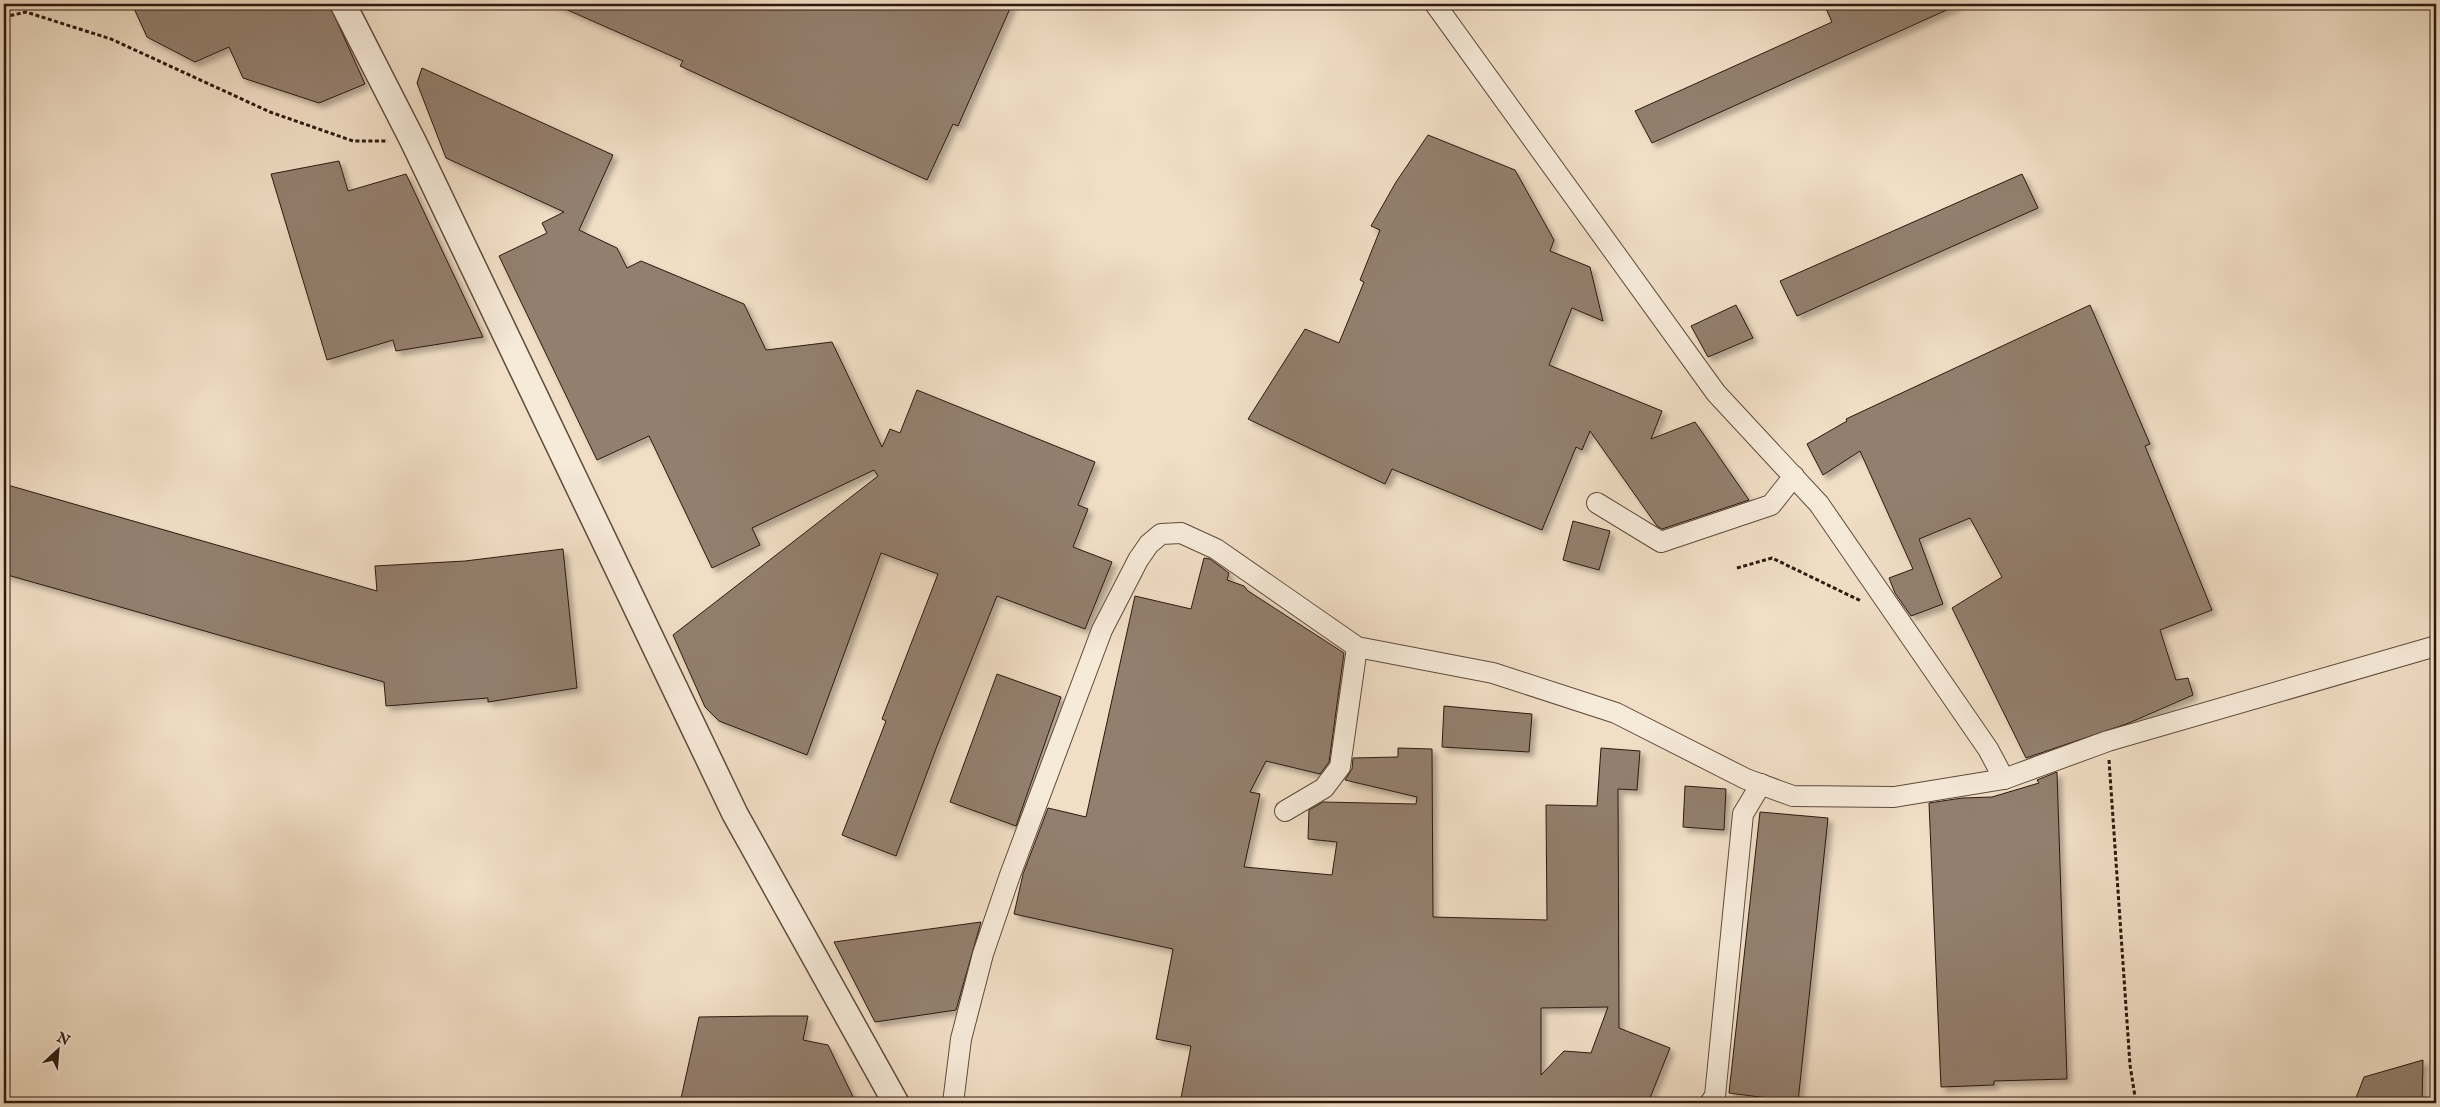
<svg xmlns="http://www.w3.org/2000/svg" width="2440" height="1107" font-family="'IM FELL English',serif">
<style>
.building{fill:#937f6e;stroke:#2d180f;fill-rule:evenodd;filter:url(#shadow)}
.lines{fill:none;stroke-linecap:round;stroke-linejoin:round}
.minor-casing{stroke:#5e4a3c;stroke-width:22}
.tertiary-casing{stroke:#5e4a3c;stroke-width:28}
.path{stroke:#2d180f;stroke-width:3;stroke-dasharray:4 2.5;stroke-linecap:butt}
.minor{stroke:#f6ead9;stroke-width:20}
.tertiary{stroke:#f6ead9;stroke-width:25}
</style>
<defs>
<filter id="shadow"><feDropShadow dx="4.5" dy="4.5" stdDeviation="2.5" flood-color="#0004"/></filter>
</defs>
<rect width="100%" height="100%" fill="#f1dec5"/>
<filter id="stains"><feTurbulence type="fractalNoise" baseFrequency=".004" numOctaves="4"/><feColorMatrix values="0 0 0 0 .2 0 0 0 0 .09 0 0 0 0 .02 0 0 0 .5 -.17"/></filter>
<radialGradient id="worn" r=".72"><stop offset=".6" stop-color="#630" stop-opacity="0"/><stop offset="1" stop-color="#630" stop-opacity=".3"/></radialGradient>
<g class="building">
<polygon points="132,4 329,4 365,84 319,103 243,78 229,47 195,62 147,37"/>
<polygon points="554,4 1012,4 958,126 953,124 927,180 680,66 683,61"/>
<polygon points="1824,4 1960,4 1652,143 1635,111 1832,22"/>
<polygon points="422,68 613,155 579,230 617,248 627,268 641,261 744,304 766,350 832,342 882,447 890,429 900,433 917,390 1095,462 1078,505 1088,509 1073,547 1112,562 1085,629 997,596 937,746 896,856 842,835 886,721 882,719 938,574 881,553 807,755 719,721 705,707 673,635 878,476 874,470 752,528 760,545 712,568 649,436 597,460 499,256 547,233 542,223 564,212 446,158 417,83"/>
<polygon points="1428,135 1515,170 1554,240 1550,251 1590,267 1603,321 1572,308 1549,365 1662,411 1651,439 1695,422 1749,500 1662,529 1657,526 1590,431 1582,450 1576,447 1542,530 1392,469 1385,484 1248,419 1305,329 1339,343 1364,282 1360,280 1380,230 1371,226 1396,182"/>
<polygon points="339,161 348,191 406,174 483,337 396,351 393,340 327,360 271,174"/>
<polygon points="2022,174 2038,208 1797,316 1780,281"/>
<polygon points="1736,305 1753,338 1708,357 1691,326"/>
<polygon points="2090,305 2150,444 2145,446 2212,610 2160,630 2176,680 2188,678 2193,695 2129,723 2026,758 1952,608 2002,577 1970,518 1919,539 1943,604 1911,616 1895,593 1889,578 1913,569 1860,451 1823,475 1807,444 1847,421 1846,419"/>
<polygon points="4,484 377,591 375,566 465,561 563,549 577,688 488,702 488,698 386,706 384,682 4,574"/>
<polygon points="1573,521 1610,531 1599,570 1563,560"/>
<path d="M1204 558 1210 559 1229 573 1227 580 1244 586 1248 591 1344 653 1329 762 1320 774 1266 761 1250 792 1260 794 1244 867 1332 875 1337 842 1308 839 1309 810 1323 802 1416 804 1417 797 1345 780 1352 769 1353 758 1398 757V748L1432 749 1433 917 1547 920 1546 805 1597 806 1601 748 1640 751 1637 790 1618 789 1619 1028 1670 1048 1648 1103H1180L1191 1046 1156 1039 1173 949 1014 914 1023 874 1048 808 1086 817 1135 596 1191 609ZM1608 1007 1591 1053 1564 1051 1541 1075V1008Z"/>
<polygon points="997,674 1061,697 1016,826 950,802"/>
<polygon points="1444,706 1532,714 1529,752 1442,747"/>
<polygon points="2057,772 2067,1079 1994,1081 1994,1085 1941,1087 1929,803 1962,798 1992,797 2039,783 2037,780"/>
<polygon points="1685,786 1726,789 1724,830 1683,827"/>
<polygon points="1760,812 1828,818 1798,1102 1729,1093"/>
<polygon points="981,922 956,1010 875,1022 834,942"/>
<polygon points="770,1016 808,1016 803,1040 828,1045 856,1103 680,1103 699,1017"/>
<polygon points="2423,1060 2422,1103 2354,1103 2364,1077"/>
</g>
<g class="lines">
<g class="minor-casing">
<g id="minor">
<polyline points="1435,4 1716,393 1819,504 1988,749 2004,779"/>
<polyline points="1597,503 1661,542 1771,505 1794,476"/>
<polyline points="1285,811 1324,788 1340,767 1357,647"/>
<polyline points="953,1103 961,1039 983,954 1010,875 1102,630 1138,560 1149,544 1161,534 1181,533 1216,549 1357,647 1493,673 1616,713 1746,779 1793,796 1894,797 2004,779 2108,741 2436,646"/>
<polyline points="1710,1103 1715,1096 1743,814 1761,784"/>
</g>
</g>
<g class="tertiary-casing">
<polyline id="tertiary" points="343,4 413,141 735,814 896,1103"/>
</g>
<g class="path">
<polyline points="4,17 26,12 111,39 270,112 353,141 388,141"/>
<polyline points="1737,568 1772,558 1861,601"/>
<polyline points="2109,760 2130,1065 2136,1103"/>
</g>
<use href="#minor" class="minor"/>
<use href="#tertiary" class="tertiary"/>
</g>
<rect width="2440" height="1107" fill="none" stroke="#f1dec5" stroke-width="20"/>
<rect x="5" y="5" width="2430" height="1097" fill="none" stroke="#2d180f" stroke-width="2.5"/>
<rect x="10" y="10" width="2420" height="1087" fill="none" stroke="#2d180f"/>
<g transform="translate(58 1050) rotate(26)" stroke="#f6ead9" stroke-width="4" paint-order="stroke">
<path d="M0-4L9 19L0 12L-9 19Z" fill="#2d180f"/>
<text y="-8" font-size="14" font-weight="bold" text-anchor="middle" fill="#2d180f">N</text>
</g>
<rect width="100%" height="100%" filter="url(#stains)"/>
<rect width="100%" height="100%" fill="url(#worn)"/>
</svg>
